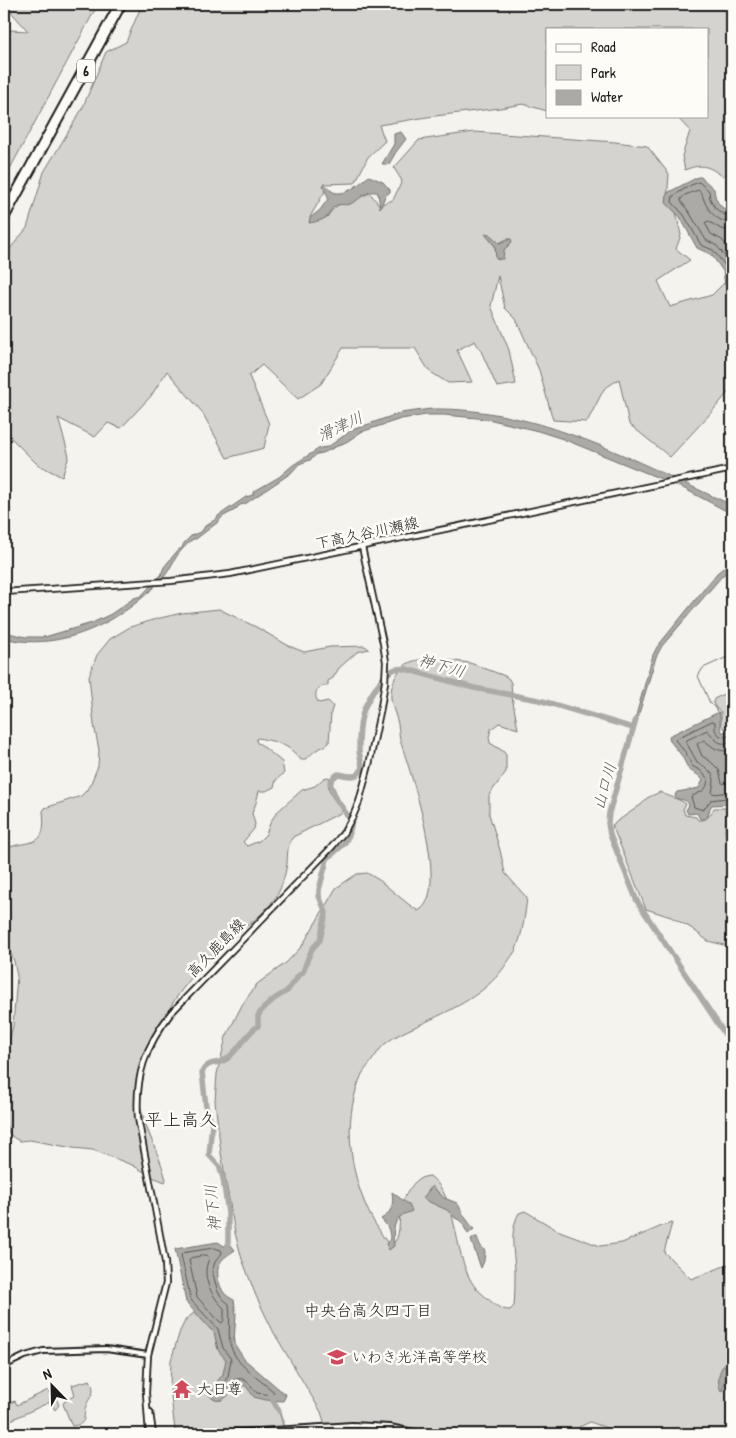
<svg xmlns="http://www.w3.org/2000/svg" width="736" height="1438" font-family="'Patrick Hand','Klee One',sans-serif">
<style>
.green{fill:#d4d3cf;stroke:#787876;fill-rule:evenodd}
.water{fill:#abaaa6;stroke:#72716f}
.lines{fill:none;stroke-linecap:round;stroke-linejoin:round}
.shore{stroke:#555553;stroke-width:1}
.stream{stroke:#72716f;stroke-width:1}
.river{stroke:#abaaa6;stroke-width:5.5}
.minor-casing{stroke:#1c1c1c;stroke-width:8}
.major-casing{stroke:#1c1c1c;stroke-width:8}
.highway-casing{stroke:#1c1c1c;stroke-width:9}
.minor{stroke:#fdfcf7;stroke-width:4}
.major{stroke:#fdfcf7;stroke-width:4.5}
.highway{stroke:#fdfcf7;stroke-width:5}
.labels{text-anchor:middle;stroke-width:5;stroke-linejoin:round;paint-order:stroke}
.shield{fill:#fdfcf7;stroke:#605f5e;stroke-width:1}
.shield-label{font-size:14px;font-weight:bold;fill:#1c1c1c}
.street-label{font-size:15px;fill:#1c1c1c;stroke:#fdfcf7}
.poi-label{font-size:15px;fill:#1c1c1c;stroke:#fdfcf7;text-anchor:start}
.water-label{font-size:16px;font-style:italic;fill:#5c5c5a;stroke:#fdfcf7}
.neighbourhood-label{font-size:16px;fill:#1c1c1c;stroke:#fdfcf7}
.quarter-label{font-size:18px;fill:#1c1c1c;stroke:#fdfcf7}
</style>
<rect width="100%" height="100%" fill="#f4f3ee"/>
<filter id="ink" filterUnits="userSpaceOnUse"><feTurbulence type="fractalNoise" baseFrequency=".02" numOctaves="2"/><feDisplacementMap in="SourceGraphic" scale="10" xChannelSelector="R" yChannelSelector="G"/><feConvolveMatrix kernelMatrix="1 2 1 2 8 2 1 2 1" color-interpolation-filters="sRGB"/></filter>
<g filter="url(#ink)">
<g class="green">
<polygon points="4,4 98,4 4,180 4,25 10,30 28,31"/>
<path d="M140 4H732V171L722 176C709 166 701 163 685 170L682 156 690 131 676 116H707V29H547V111L523 104 500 108 427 117 379 125 385 141 368 157 355 183 324 184 325 191 310 217 324 218 338 205 370 193 379 205 393 200 402 181 394 168 419 140 474 132 615 142 647 146 669 174 667 202 676 212 681 235 676 249 690 260 658 281 670 307 712 295 725 282 732 292V388L709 415 670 457 629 424 619 379 604 389 587 422 553 420 539 370 516 319 505 308 498 276 491 306 509 350 516 384 497 387 481 351 475 341 457 350 472 382 448 383 429 371 415 348H343L321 384 298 399 262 365 249 376 269 424 264 448 227 458 202 412 167 371 151 396 121 428 108 423 95 437 58 418 69 456 62 477 37 464 5 432V390L4 391V256L27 228 44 172 82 109 106 52 126 42 140 9ZM485 234H489L499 243 509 238 510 244 505 247 500 259 498 260 496 255 495 246Z"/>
<path d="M219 609 258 628 289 646 304 652 330 647 365 646 369 649 357 652 339 668 333 678 328 681V685C317 686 312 694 319 703L328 701 333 706 331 712 329 743C325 747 322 747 318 749 311 753 309 759 301 760 288 744 278 742 258 738L256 739 257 743 260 744 282 762 284 773 276 780 274 787 266 791H259L256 803 252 813 255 824 254 829 243 842 247 846 259 841 266 834 271 821 277 812 302 790 315 786 324 778 328 777 330 778C324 792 337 801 342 812L293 837C285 847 289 858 286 869 284 879 280 893 273 901 260 919 238 931 222 946 205 962 189 979 176 998 172 1003 170 1009 167 1014 153 1040 135 1074 140 1104 145 1131 160 1154 166 1180L165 1182 155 1178 132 1165 93 1150 73 1148 30 1140 20 1141 14 1138 9 1133 4 1119V1059L13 1026 17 976 14 961 4 937V849C31 838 47 851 43 811L45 808 81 796 86 791 91 783 98 766 99 750 94 725 89 676 97 655 110 639 130 627 156 619 182 613Z"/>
<path d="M440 659 470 663 505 676 509 679 511 683 512 697 518 729 499 723 491 729 489 737 490 743 503 751 506 755V772L489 795V814L500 850 505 873 527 898C525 915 523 931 517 947 515 953 510 958 507 963 489 991 461 1005 432 1019 416 1027 398 1033 385 1044 380 1048 377 1054 373 1059 370 1064 365 1069 362 1074 344 1114 348 1162 364 1201 370 1217 379 1230 388 1244L391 1246C402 1238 398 1220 401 1208 402 1202 405 1195 409 1190 415 1181 419 1177 430 1176 458 1197 453 1250 471 1281 475 1288 481 1293 487 1298 494 1304 500 1310 510 1310L514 1306C515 1294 515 1282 515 1270 514 1251 509 1231 519 1213L525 1211 557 1230 600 1246 622 1243 662 1226 672 1223 664 1252 691 1279 732 1263V1434H623L590 1422 564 1434H328L321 1412 274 1333 256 1296 242 1259 235 1233 221 1153 215 1101 217 1074 226 1037 242 1005 257 984 287 962 302 946 336 888 357 874 367 873 379 880 407 903 418 911C452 894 410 771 401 743 399 737 399 730 398 724 396 715 392 707 391 698 390 688 395 674 403 667 412 658 428 659 440 659Z"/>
<polygon points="732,690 732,724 724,729 721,724 721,712 715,707 713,703 714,699"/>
<path d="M660 792C667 796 680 799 686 804L683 809 685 815 696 817 698 820C707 821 710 816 714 808H725L726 810 725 831 726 836 732 841V947L708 941 691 928 671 917 646 909 612 825 642 804 647 798Z"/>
<polygon points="198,1310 234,1330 236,1357 268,1399 278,1408 284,1420 286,1434 252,1434 252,1432 247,1430 213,1429 183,1432 175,1431 170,1387 171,1360 180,1331 186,1319"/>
<path d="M90 1380C97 1394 90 1395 86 1406 82 1417 89 1424 72 1426L63 1404 64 1402 75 1395 72 1385Z"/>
<polygon points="48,1390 49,1393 53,1391 59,1405 55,1410 50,1402 11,1420 7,1418 4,1412 4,1399 6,1398 9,1403 15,1401 17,1405"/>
</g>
<g class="water">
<polygon points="401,132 406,139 396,152 389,164 382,164 394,144 394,134"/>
<path d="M369 176 383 182 390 190V192L385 196 381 207 380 208 378 193C368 188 360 200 350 204 345 206 340 203 335 206 331 209 330 212 328 216 324 220 315 222 309 223L310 218 320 210 328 199C329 194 321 189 324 184 327 186 330 190 333 192 346 197 360 183 369 176Z"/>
<path d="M698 177H701L714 189C715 201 720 209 732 212L731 292 725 285 723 271 713 257 710 254 697 248 680 217 666 203 667 193Z"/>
<polygon points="488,233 499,243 511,239 512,242 504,250 503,259 496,259 495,246 486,235"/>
<path d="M431 409C540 407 636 462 732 505V514L681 487 563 439 538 431 488 419 444 415H426L401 419 361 432 348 441 323 453 317 454 310 460 299 464 291 473 245 504 240 505 235 510 222 517 218 522 196 539H193C186 545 179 552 175 559 171 566 168 573 162 579 123 621 62 653 4 638V632L26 637H43L44 635 45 637 48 636 92 623 111 614 134 598 141 596 161 575 164 567 178 550 182 548 184 543 191 536 202 531 205 526 216 519 218 516 246 497 253 495V492L279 477 293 465 320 448 328 447 352 430 400 413Z"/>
<polygon points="732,561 732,568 722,576 662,646 656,657 635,727 633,726 653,655 657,647 717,573"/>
<path d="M719 712C721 719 719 725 722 732H725L732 726V838C725 827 731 815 728 804L712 805 710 808 708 816 704 819H700L697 813 688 814 686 810 689 805C686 798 682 801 676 798L675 795 677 792 699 788 703 780 698 775 689 770 682 756 670 741 669 736Z"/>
<polygon points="432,1186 444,1198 457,1203 459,1206 464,1216 473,1228 474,1229 468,1234 461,1221 455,1218 447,1210 427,1201 423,1198"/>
<path d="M392 1192 409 1205 412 1211C409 1213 404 1213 401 1216 392 1222 393 1237 394 1246L389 1250 386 1244 390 1239C390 1230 387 1225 381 1219 392 1213 394 1204 392 1192Z"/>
<polygon points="475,1237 477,1237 480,1245 485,1251 484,1261 481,1268 471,1240"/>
<path d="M218 1242 224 1246 231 1245 235 1250C230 1254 223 1257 220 1263 215 1271 219 1286 224 1293 227 1296 230 1298 234 1300L236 1314 234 1341 237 1348 244 1359 286 1395 283 1401 266 1400 254 1397 246 1386 237 1384C231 1393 220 1409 209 1395L210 1391 223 1374 226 1360 218 1350 214 1332 210 1329 186 1302 175 1249Z"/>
<path d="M724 1365 729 1371 722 1391H721C717 1383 718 1371 724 1365Z"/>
</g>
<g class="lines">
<g class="shore">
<polyline points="732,217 723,214 716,209 710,199 709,191 699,182 691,185 673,196 672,202 684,215 701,245 713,250 727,268 730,283 732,286"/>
<path d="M732 223C718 222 709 213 704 200 702 195 702 193 698 190L685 195 681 199V201L689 212 706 240 717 246 732 265"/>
<polyline points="732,231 721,229 708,221 705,223 711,234 722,240 732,253"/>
<path d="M732 733 726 737 720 736 715 730V722L712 721 677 738 675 740 686 753 692 766 701 771 708 779C707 792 701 791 691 797L694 807 703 810 711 800 726 798 732 801"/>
<path d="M732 741C718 748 715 738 707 730L687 740 686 742 697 762 705 767 713 775 714 781 712 793C719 795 725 791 732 793"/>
<path d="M732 750C720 753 713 748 704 740L697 744 702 756 710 761 719 770 722 783 732 785"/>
<path d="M215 1248 221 1250 222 1253 215 1262 212 1271 218 1292 223 1299 229 1304C231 1317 228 1331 230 1343 234 1364 258 1378 273 1391L274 1393 272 1395 257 1393C252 1387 243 1373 233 1381 227 1386 229 1390 219 1395L216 1393V1391L228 1377 231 1359 223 1348 218 1329 191 1300 181 1255 183 1253Z"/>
<path d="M207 1255 209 1258C208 1262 206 1266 206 1270 205 1284 214 1299 224 1308V1320L222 1323 218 1320 197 1297 189 1260 191 1258Z"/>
</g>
<g class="stream">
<polyline points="718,713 715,708 710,703 698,676 703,668 732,655"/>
<polyline points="279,1411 284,1429"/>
</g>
<g class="river">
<polyline points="636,719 609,813 608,823 610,835 637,901 732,1045"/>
<path d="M348 816 337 800 330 783 333 778 338 774C345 775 355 779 360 772 365 766 359 758 359 750 359 739 359 726 362 716 365 703 380 678 391 671 396 668 401 668 406 669L474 688 539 700 633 728"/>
<path d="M228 1252V1213L223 1178 219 1166 209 1155 212 1124 206 1107 202 1072C209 1059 218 1066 228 1058 240 1048 246 1034 258 1026V1016L262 1010 274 999 287 991 298 976 303 972 308 958 312 949 320 940 326 913 319 896V890L327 859 344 844 349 835 351 826"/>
<polyline points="270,1395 279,1411"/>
</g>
<g class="minor-casing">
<g id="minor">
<polyline points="4,1366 25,1356 43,1351 106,1349 148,1355"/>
<polyline points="212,1434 352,1425 390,1427 423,1434"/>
<path d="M278 1434C321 1431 364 1426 407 1434"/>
</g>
</g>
<g class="major-casing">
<g id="major">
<polyline points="4,592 171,581 230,574 732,469"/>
<polyline points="150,1412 153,1434"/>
<path d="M149 1434 146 1393 148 1355 166 1283 165 1262 138 1118C135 1076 145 1047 171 1013L331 848 344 832 353 816 359 802 369 765 381 707 385 682 386 662 383 643 362 547"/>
</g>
</g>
<g class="highway-casing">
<g id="highway">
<polyline points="4,212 118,4"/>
<polyline points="4,221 123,4"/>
</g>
</g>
<use href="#minor" class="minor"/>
<use href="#major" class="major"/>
<use href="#highway" class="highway"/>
</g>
</g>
<defs>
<g id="school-bare" transform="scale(1.5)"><path d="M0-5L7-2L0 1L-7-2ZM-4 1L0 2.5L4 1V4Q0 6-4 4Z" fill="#d1495b" stroke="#fdfcf7" stroke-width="2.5" paint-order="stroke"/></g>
<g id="temple-bare" transform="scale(1.5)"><path d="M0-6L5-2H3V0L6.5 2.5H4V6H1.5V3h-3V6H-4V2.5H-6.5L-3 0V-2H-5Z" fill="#d1495b" stroke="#fdfcf7" stroke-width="2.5" paint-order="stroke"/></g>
</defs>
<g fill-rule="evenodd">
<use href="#school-bare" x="337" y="1357"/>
<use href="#temple-bare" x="182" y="1389"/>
</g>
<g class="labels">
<rect class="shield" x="77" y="59.5" width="18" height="23" rx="4"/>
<g class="shield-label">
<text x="86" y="76">6</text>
</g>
<g class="street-label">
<text transform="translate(367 533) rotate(-12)" y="5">下高久谷川瀬線</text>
<text transform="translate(216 948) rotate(-46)" y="5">高久鹿島線</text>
</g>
<g class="poi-label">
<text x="352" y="1362">いわき光洋高等学校</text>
<text x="197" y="1394">大日尊</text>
</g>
<g class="water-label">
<text transform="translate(340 426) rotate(-25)" y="6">滑津川</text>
<text transform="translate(442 665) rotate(16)" y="6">神下川</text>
<text transform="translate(604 786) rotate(-74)" y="6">山口川</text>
<text transform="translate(212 1208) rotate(-96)" y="6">神下川</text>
</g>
<g class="neighbourhood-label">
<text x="368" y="1316">中央台高久四丁目</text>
</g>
<g class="quarter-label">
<text x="181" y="1126">平上高久</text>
</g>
</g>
<rect width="736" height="1438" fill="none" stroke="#fdfcf7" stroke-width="20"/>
<rect x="10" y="10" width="716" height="1418" fill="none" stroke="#1c1c1c" stroke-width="2" filter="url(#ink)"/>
<rect x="546" y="28" width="162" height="90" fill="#fdfcf7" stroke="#a3a29f"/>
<rect x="556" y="44" width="25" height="8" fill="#fdfcf7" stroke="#a3a29f"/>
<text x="591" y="52" font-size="15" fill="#1c1c1c">Road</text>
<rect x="556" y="65" width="25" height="15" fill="#d4d3cf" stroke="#a3a29f"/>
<text x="591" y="78" font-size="15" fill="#1c1c1c">Park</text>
<rect x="556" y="90" width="25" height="15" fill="#abaaa6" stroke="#a3a29f"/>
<text x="591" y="102" font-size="15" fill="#1c1c1c">Water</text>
<g transform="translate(52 1386) rotate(337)" stroke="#fdfcf7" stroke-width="4" paint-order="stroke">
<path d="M0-4L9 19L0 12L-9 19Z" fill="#1c1c1c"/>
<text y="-8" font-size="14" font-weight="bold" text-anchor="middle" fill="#1c1c1c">N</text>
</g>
</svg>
